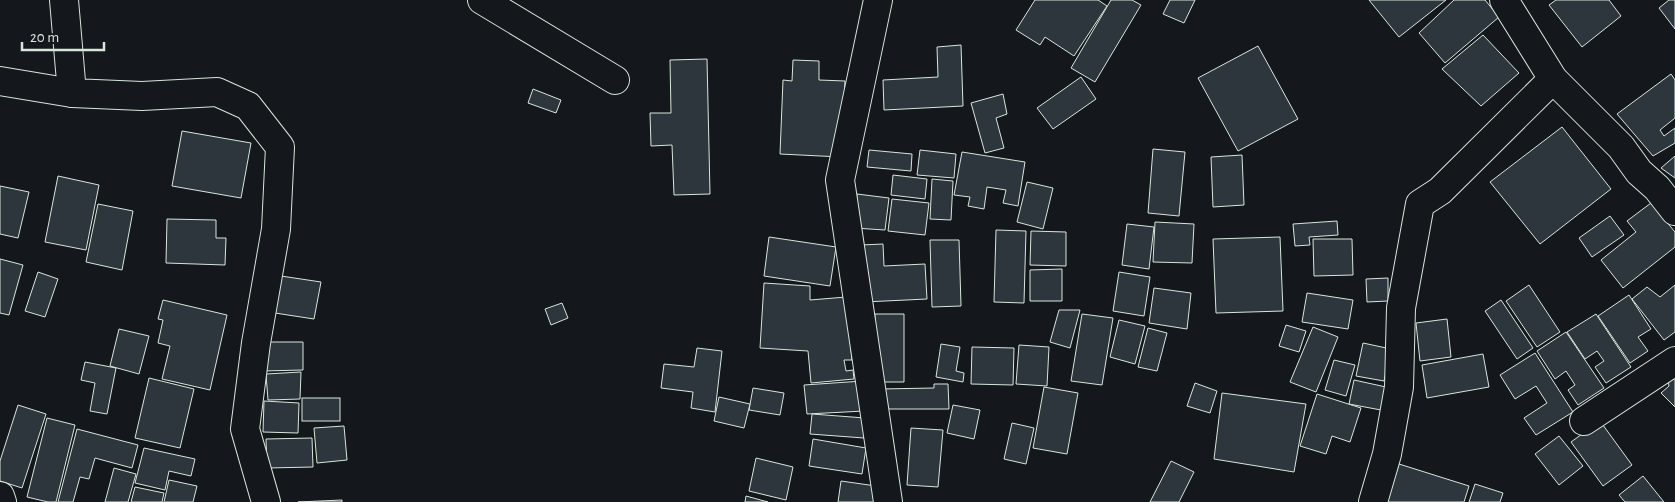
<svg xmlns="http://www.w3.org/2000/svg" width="1675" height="502" font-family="'Alegreya Sans',sans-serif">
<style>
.building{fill:#2c363c;stroke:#d8e6dc}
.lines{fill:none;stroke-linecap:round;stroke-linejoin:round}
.minor-casing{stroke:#d8e6dc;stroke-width:30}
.minor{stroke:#14181c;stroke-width:28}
</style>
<rect width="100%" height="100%" fill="#14181c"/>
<g class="building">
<polygon points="1035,0 1098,0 1107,6 1074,56 1045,37 1040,45 1016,30"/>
<polygon points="1111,0 1132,0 1141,5 1095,82 1071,68"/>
<polygon points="1170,0 1195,0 1184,23 1163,14"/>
<polygon points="1369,0 1446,0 1399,37"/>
<polygon points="1454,0 1485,0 1499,17 1445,63 1419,33"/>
<polygon points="1556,0 1609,0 1621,16 1582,47 1549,5"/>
<polygon points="1669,0 1675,0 1675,29 1659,8"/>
<polygon points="1483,35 1519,73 1481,106 1442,69"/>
<polygon points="961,45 963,106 884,110 883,80 938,77 937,47"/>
<polygon points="1258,46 1298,119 1238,151 1198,78"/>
<polygon points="707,59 710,194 674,195 672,145 651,146 650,113 671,113 670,60"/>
<polygon points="793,60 819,61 819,80 845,81 841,157 780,154 783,80 792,81"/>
<polygon points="1671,74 1675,80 1675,118 1660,130 1664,136 1675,128 1675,143 1653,156 1617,114"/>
<polygon points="1081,77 1096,99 1053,129 1037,108"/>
<polygon points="533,89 561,100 556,113 528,103"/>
<polygon points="1003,94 1007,114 996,118 1004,148 985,153 971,103"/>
<polygon points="1562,127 1611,189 1540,244 1490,182"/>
<polygon points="182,131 251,143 241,198 172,186"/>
<polygon points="1153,149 1185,152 1179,216 1148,213"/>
<polygon points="869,150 912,154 911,171 867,167"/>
<polygon points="920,150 956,154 954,178 917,175"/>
<polygon points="962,152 1025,162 1018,206 1003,203 1006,190 987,187 984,209 968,206 970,197 954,195"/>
<polygon points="1242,155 1244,205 1213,207 1211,157"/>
<polygon points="1675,156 1675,178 1661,168"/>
<polygon points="893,175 927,179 925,199 891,195"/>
<polygon points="58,176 99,185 86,250 45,242"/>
<polygon points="932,179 953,181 951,220 930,219"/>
<polygon points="1027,182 1053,188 1043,229 1017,222"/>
<polygon points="0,186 29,192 18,238 0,234"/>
<polygon points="857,194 889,198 885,230 854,228"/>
<polygon points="892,199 929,203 925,235 888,231"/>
<polygon points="1651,203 1675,232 1675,247 1623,288 1601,260 1636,232 1627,221"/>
<polygon points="98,204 133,211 122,270 86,262"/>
<polygon points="1610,216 1624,235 1592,257 1579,238"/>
<polygon points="167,219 216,220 216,238 226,238 225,265 166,263"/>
<polygon points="1337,221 1338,235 1309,237 1310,245 1295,246 1293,224"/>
<polygon points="1155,222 1194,224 1192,263 1153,262"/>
<polygon points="1127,224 1154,227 1149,269 1122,265"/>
<polygon points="996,230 1026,231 1024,303 994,302"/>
<polygon points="1031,231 1066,232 1066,266 1030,265"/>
<polygon points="769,237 836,247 830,286 764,276"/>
<polygon points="1280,237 1283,311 1216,313 1213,239"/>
<polygon points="1313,239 1352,239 1353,275 1314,276"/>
<polygon points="930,240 959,240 961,306 932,307"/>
<polygon points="883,244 884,266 925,264 927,299 864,302 861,245"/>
<polygon points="0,259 23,265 9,315 0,313"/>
<polygon points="1062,269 1062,301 1030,301 1030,270"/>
<polygon points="38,272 58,279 45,317 25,311"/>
<polygon points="1119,272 1150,277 1144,316 1113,311"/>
<polygon points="281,276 321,282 314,319 275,313"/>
<polygon points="1388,278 1388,301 1367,302 1366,279"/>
<polygon points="764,283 810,286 810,300 846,297 852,360 844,360 846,371 853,370 854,379 811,383 808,351 760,348"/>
<polygon points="1529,285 1560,332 1537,347 1506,301"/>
<polygon points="1675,285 1675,332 1664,340 1632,299 1647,287 1660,297"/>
<polygon points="1154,288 1191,293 1187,329 1149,323"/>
<polygon points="1307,293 1353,300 1348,329 1302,322"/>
<polygon points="1629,295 1651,329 1638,337 1648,351 1630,363 1598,316"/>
<polygon points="163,300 227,315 210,390 162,379 170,346 158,343 163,320 158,319"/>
<polygon points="1501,300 1533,348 1517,359 1485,311"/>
<polygon points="562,303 568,318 551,325 545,309"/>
<polygon points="1059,310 1080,310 1070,348 1050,342"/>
<polygon points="875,314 904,314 904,382 874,382"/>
<polygon points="1082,314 1113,318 1102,385 1071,381"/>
<polygon points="1596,314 1631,367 1606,383 1595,367 1604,361 1597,351 1585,359 1567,332"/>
<polygon points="1447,319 1451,357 1420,361 1416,323"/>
<polygon points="1119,320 1145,326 1135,364 1110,357"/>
<polygon points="1286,325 1306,331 1299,352 1279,346"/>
<polygon points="1313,327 1338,337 1316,392 1290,382"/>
<polygon points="1148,328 1167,333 1157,371 1138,367"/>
<polygon points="119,329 149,336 139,374 110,366"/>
<polygon points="1566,332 1604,388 1578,405 1568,390 1575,385 1566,371 1555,379 1537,351"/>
<polygon points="262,342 303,342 303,370 263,371"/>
<polygon points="1363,343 1391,349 1384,381 1356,376"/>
<polygon points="941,344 960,347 956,371 964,373 963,382 936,377"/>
<polygon points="1019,345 1049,347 1047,386 1016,384"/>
<polygon points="972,347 1014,348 1013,385 971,384"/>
<polygon points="697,348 722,351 715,412 691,408 693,392 661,388 664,364 694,367"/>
<polygon points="1535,353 1573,412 1536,435 1524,418 1547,403 1536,386 1515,399 1500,375"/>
<polygon points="1483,354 1489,387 1427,398 1422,365"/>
<polygon points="1334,360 1355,365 1346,396 1325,390"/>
<polygon points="85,362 116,368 107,414 90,411 95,383 81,380"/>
<polygon points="1675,370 1675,407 1661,393 1669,386 1667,375"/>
<polygon points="301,372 300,399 268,400 266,374"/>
<polygon points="149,378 194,389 180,448 135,438"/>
<polygon points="1354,380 1386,387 1381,410 1349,404"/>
<polygon points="863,381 864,411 807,414 804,385"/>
<polygon points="1195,383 1217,391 1210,413 1187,406"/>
<polygon points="934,384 948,384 949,409 881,409 880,389 934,388"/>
<polygon points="1044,387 1078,393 1067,454 1033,448"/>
<polygon points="753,388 784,393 780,415 749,410"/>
<polygon points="1222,393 1306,404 1294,472 1214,459"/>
<polygon points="1317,394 1361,408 1350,442 1332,436 1326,454 1300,446"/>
<polygon points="719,397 750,404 744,428 714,421"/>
<rect x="302" y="398" width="38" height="23"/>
<polygon points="264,401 299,403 298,433 263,432"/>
<polygon points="18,405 46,414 22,488 0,481 0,461"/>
<polygon points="953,405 980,410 974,439 947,433"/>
<polygon points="812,414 865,418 864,438 810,434"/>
<polygon points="47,418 75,425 56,502 48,502 27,497"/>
<polygon points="1600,421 1632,465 1603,486 1571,442"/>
<polygon points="1012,423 1034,428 1026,464 1004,459"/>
<polygon points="344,426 347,460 317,463 314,428"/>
<polygon points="911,428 943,430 938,487 907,485"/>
<polygon points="77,429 138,445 132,468 95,458 89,479 80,477 73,502 58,502"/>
<polygon points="1559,436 1583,466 1559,485 1535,454"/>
<polygon points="312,438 313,467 267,468 266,439"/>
<polygon points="813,439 866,448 862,474 809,466"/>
<polygon points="144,448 195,459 191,476 169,471 165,490 135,483"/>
<polygon points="756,458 793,467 786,500 749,491"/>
<polygon points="1171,461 1194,472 1179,502 1150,502"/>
<polygon points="1399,464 1469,486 1464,502 1387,502"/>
<polygon points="114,468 136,474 128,502 105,502"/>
<polygon points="1643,476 1664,502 1625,502 1619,495"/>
<polygon points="169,480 197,486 193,502 164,502"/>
<polygon points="841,481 876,486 874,502 838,502"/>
<polygon points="1475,484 1503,493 1500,502 1469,502"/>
<polygon points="135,487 164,493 162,502 131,502"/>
<polygon points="746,496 768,502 745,502"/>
<polygon points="342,500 342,502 298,502"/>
</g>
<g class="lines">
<g class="minor-casing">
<g id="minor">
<polyline points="64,0 72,93 142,96 217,92 248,106 280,147 276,229 256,343 245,429 266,502"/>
<polyline points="482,0 615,80"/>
<polyline points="878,0 840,180 888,502"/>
<polyline points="1504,0 1553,79 1621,147 1639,172 1657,188 1675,211"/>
<polyline points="0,81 72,93"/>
<polyline points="1584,421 1675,361"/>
<polyline points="0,496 2,502"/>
<polyline points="1373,502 1387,454 1399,387 1401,308 1420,204 1440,191 1553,79"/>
</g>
</g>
<use href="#minor" class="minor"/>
</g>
<path d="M22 42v8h82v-8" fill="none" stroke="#d8e6dc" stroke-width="2.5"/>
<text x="30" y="42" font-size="15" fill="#d8e6dc" stroke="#14181c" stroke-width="4" paint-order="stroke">20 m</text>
</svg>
